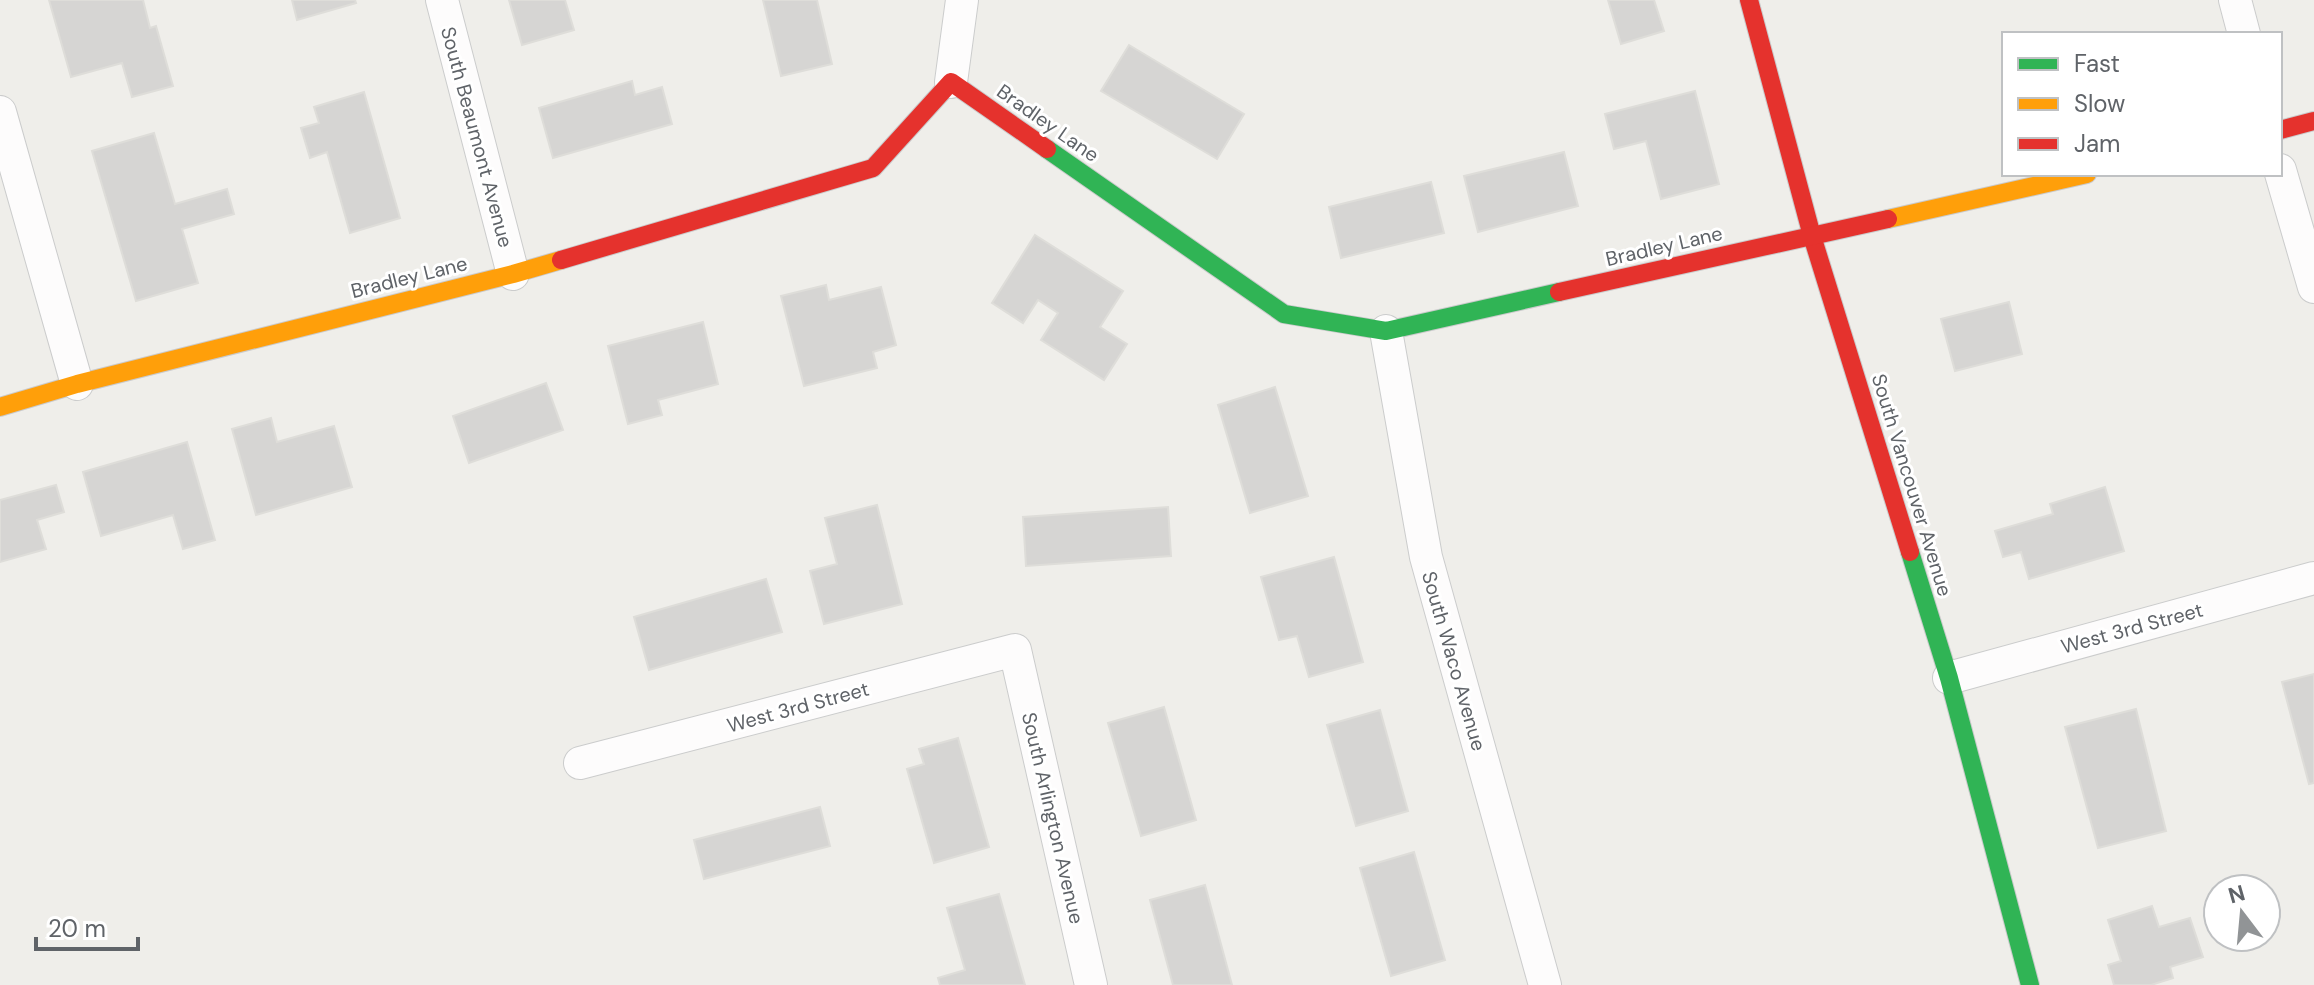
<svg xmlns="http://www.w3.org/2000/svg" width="2314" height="985" font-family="'DM Sans',sans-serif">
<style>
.building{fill:#d6d5d3;stroke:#deddd9;stroke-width:2}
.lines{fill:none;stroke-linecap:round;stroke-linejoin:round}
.street-casing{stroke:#cbcccc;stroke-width:34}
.fast-casing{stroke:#cacacb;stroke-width:20}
.slow-casing{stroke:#cacacb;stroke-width:20}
.jam-casing{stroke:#cacacb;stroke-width:20}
.street{stroke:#fdfcfc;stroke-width:32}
.fast{stroke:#30b455;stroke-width:18}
.slow{stroke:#ff9f0a;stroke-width:18}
.jam{stroke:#e5322d;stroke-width:18}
.labels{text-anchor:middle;stroke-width:6;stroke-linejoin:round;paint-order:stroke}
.street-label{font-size:20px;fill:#5f6368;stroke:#fff}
</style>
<rect width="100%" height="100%" fill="#efeeea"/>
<g class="building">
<polygon points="49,0 143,0 150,28 156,26 173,86 132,97 122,63 71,77"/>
<polygon points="292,0 355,0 356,3 297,20"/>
<polygon points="509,0 565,0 574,30 522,45"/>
<polygon points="763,0 817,0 832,64 781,76"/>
<polygon points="1608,0 1654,0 1664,31 1621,44"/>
<polygon points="1129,45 1244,114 1217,159 1101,91"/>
<polygon points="632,81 635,95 662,87 672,124 553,158 539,108"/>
<polygon points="1695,91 1719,184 1661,199 1646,141 1614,149 1605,114"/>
<polygon points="364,92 400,218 350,233 327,152 310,158 301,128 319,123 314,107"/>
<polygon points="154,133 175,204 227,189 234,214 182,229 198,283 136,301 92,151"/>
<polygon points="1564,152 1578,206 1478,232 1464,176"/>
<polygon points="1431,182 1444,233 1341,258 1329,207"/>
<polygon points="1035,235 1123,291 1100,327 1127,344 1104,380 1041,340 1058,313 1038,300 1023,323 992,303"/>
<polygon points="826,285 829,300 881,287 896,345 873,352 877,368 804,386 781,296"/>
<polygon points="2009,302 2022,354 1955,371 1941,319"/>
<polygon points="703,322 718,384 658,400 662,415 628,424 608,346"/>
<polygon points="546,383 563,430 469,463 453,416"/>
<polygon points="1275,387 1308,496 1250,513 1218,405"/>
<polygon points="271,418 277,442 334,426 352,487 256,515 232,429"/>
<polygon points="187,442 215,540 183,549 173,515 101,536 83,472"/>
<polygon points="56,485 64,512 37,520 46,549 0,562 0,500"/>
<polygon points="2105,487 2124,551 2029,579 2021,552 2003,557 1995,531 2053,514 2050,504"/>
<polygon points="877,505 902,604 824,624 810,571 837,564 825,518"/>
<polygon points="1168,507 1171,556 1026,566 1023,517"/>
<polygon points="1334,557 1363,662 1309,677 1297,636 1279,640 1261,577"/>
<polygon points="766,579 782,632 649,670 634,617"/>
<polygon points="2314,674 2314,783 2309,784 2282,682"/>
<polygon points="1164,707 1196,820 1141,836 1108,723"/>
<polygon points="2136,709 2166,831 2098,848 2065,727"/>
<polygon points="1380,710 1408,811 1356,826 1327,725"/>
<polygon points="958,738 989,847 934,863 907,769 924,764 919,749"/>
<polygon points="820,807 830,846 704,879 694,840"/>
<polygon points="1414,852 1445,960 1391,976 1360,868"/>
<polygon points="1205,885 1232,985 1173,985 1150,900"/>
<polygon points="999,894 1025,985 940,985 938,978 965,970 947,908"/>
<polygon points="2152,906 2159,927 2190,918 2203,957 2170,967 2173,978 2151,985 2114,985 2108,965 2121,961 2108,920"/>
</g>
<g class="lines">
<g class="street-casing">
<g id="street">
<polyline points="442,0 513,274"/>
<polyline points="2235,0 2244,34"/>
<polyline points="951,82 962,0"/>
<polyline points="0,112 77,384"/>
<polyline points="2280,170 2314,287"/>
<polyline points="1386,331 1426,557 1545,985"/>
<polyline points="1949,678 2314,578"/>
<polyline points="580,763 1015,650 1091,985"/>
</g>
</g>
<g class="fast-casing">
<g id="fast">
<polyline points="1047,149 1284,314 1386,331 1559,292"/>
<polyline points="1910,552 1949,678 2030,985"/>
</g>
</g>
<g class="slow-casing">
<g id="slow">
<polyline points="1888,219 2087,174"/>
<polyline points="0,407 77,384 513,274 561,260"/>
</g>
</g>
<g class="jam-casing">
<g id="jam">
<polyline points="1749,0 1812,236 1910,552"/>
<polyline points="2280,130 2314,121"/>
<polyline points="561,260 873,168 951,82 1047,149"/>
<polyline points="1559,292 1888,219"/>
</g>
</g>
<use href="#street" class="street"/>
<use href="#fast" class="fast"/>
<use href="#slow" class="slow"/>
<use href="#jam" class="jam"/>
</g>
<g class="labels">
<g class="street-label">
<text transform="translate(1048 123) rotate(35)" y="7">Bradley Lane</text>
<text transform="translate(477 137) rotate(75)" y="7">South Beaumont Avenue</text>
<text transform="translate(1664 246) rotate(-13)" y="7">Bradley Lane</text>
<text transform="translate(409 277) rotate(-14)" y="7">Bradley Lane</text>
<text transform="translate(1912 485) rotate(73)" y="7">South Vancouver Avenue</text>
<text transform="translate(2132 628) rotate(-15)" y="7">West 3rd Street</text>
<text transform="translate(1454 661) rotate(74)" y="7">South Waco Avenue</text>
<text transform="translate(798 707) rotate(-15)" y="7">West 3rd Street</text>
<text transform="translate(1053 818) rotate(77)" y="7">South Arlington Avenue</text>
</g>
</g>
<rect x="2002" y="32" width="280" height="144" fill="#ffffff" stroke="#bfc1c3" stroke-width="2"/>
<rect x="2018" y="58" width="40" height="12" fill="#30b455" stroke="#bfc1c3" stroke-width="2"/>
<text x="2074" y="72" font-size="24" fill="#5f6368">Fast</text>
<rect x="2018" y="98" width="40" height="12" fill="#ff9f0a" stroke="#bfc1c3" stroke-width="2"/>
<text x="2074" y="112" font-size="24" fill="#5f6368">Slow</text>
<rect x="2018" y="138" width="40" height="12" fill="#e5322d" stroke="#bfc1c3" stroke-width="2"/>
<text x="2074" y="152" font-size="24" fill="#5f6368">Jam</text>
<g transform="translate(2242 913) rotate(344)"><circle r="38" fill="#ffffff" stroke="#bfc1c3" stroke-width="2"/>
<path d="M0-6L14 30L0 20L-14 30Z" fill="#919496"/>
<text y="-12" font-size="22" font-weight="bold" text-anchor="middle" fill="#5f6368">N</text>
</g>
<path d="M36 937v12h102v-12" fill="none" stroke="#5f6368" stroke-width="4"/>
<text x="48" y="937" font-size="24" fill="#5f6368" stroke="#ffffff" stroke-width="6" paint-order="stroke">20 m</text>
</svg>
